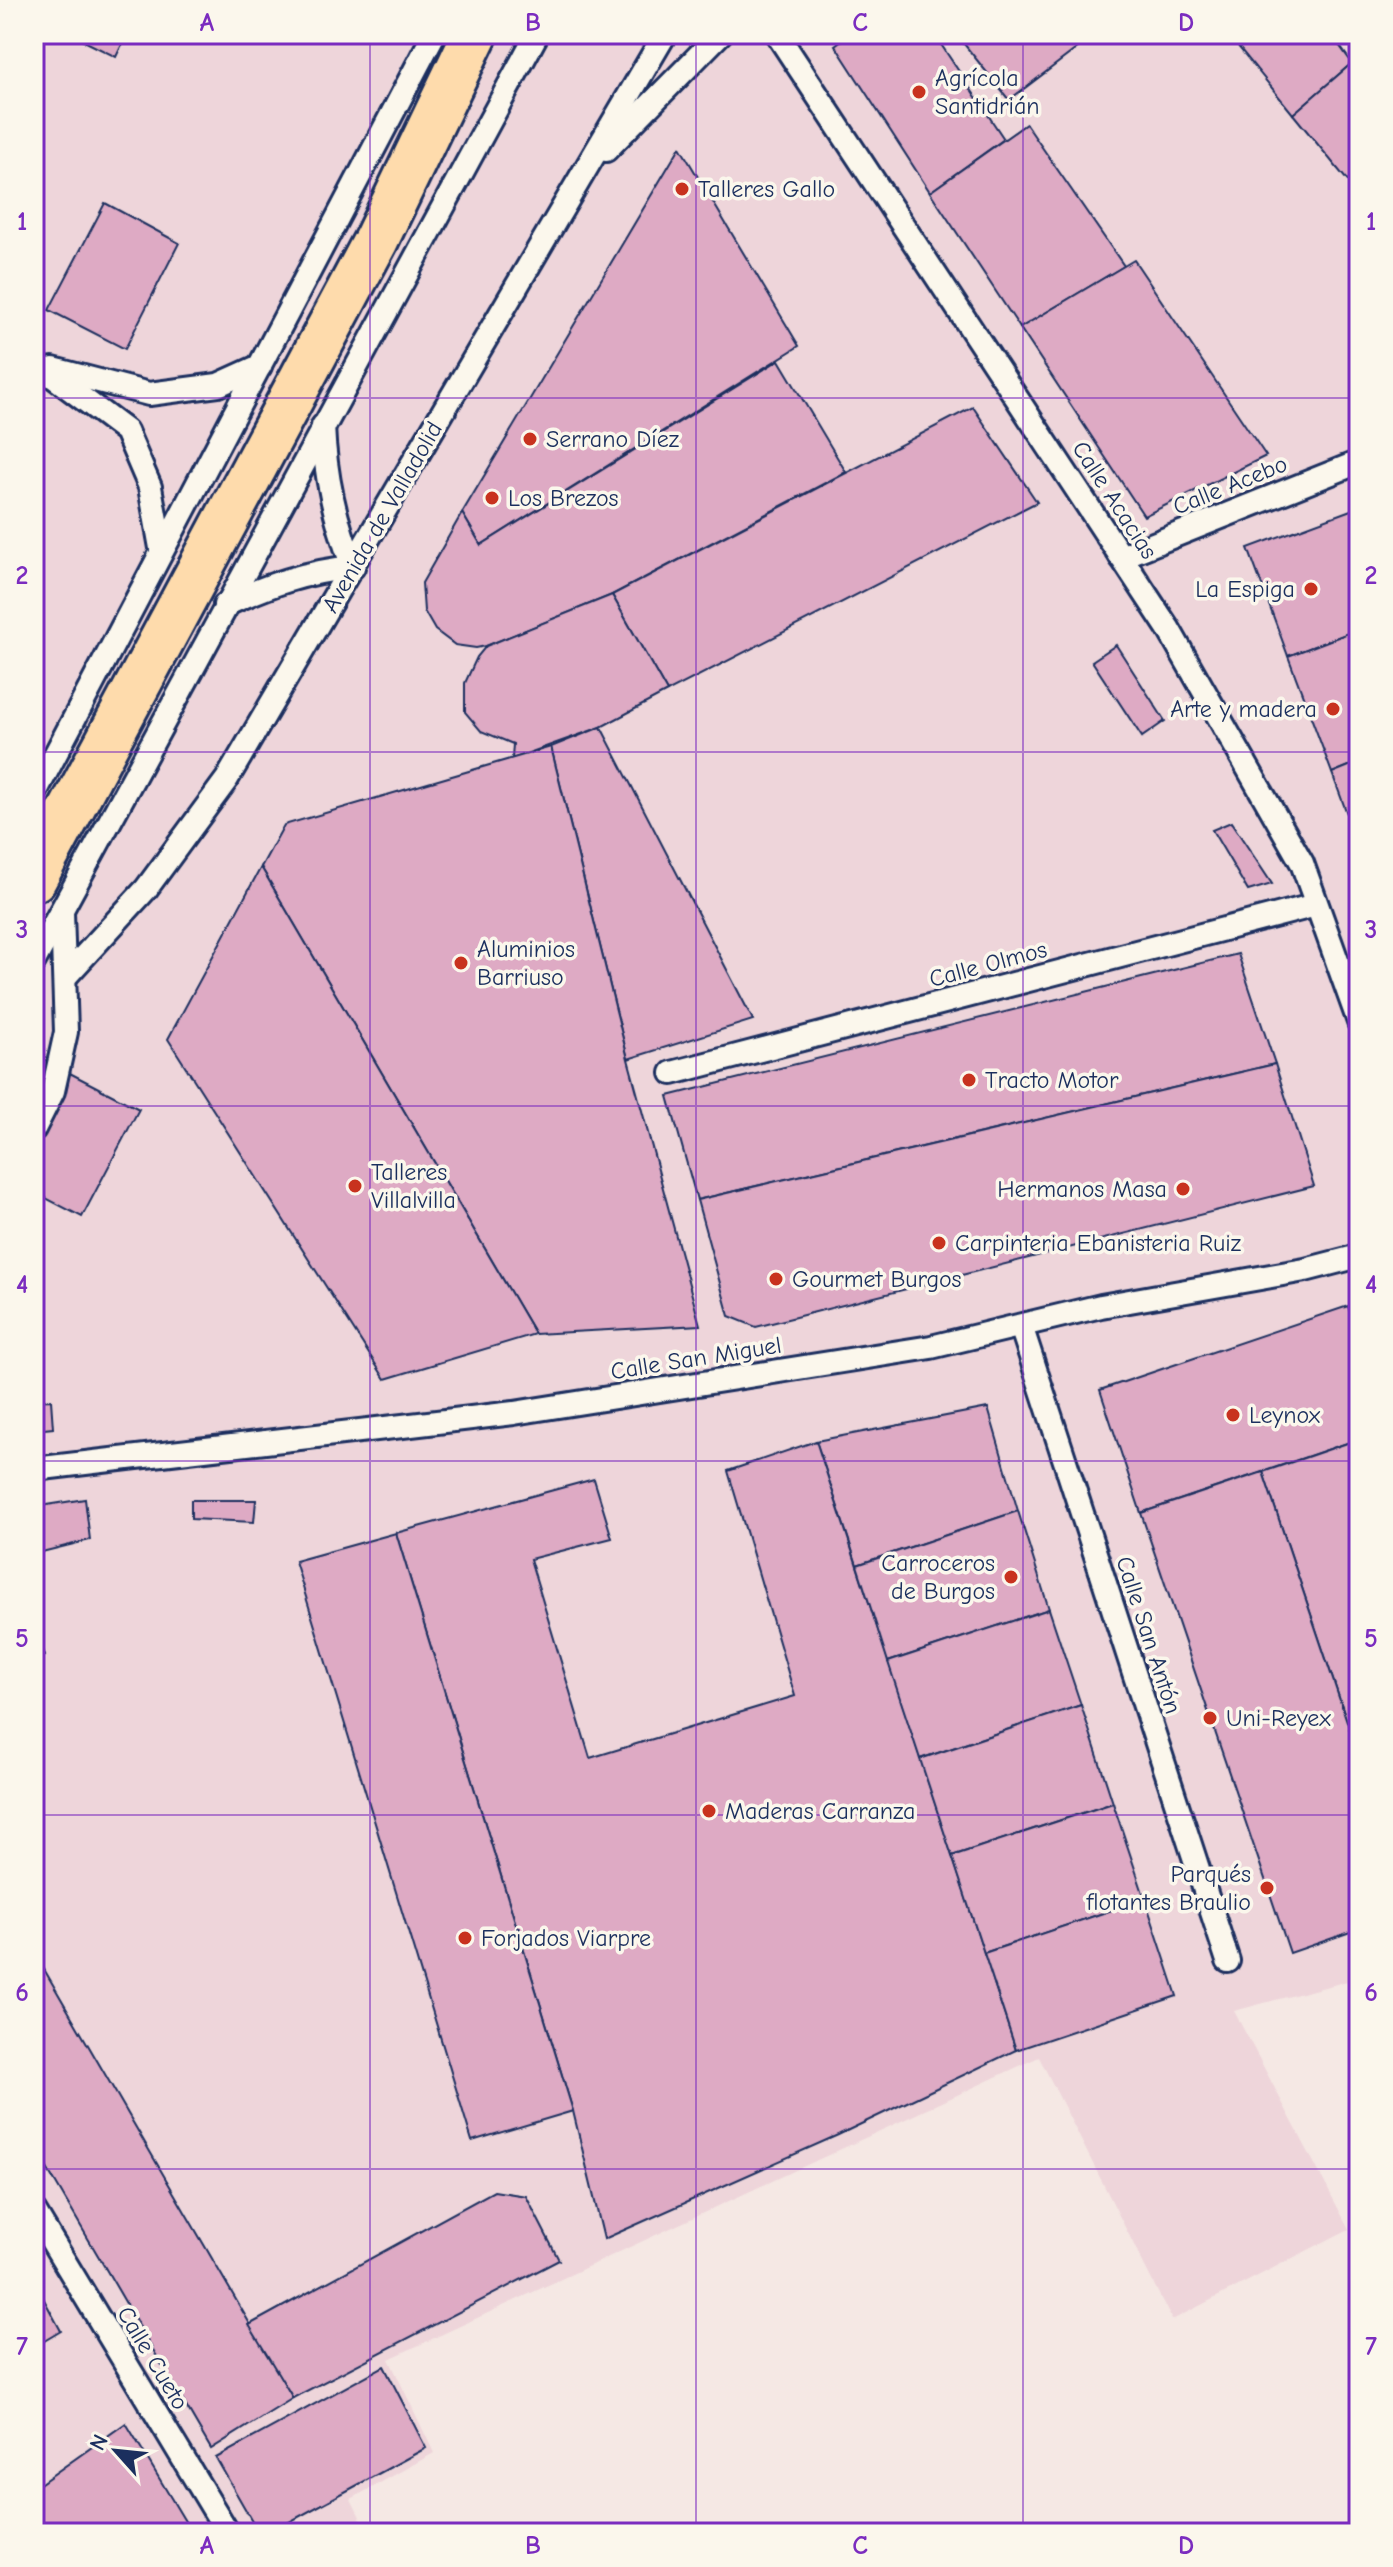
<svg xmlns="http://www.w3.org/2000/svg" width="1393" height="2567" font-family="'Comic Neue',sans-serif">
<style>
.built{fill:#eed5da}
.building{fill:#deaac4;stroke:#1b2f5e;stroke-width:2}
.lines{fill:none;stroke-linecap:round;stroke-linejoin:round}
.service-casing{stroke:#1b2f5e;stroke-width:28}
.trunk-casing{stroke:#1b2f5e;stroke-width:50}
.path{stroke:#1b2f5e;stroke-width:5;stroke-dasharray:8 6;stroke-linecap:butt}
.service{stroke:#fbf7ec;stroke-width:22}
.trunk{stroke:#fedbac;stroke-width:44}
.grid{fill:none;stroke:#7b2cbf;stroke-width:2;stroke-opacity:0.55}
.poi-dot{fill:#c8321e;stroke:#fbf7ec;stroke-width:3}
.labels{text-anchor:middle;stroke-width:7;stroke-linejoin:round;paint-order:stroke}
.poi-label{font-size:24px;fill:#1b2f5e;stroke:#fbf7ec;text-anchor:start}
.street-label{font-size:24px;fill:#1b2f5e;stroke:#fbf7ec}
.neatline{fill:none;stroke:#7b2cbf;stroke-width:3}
.grid-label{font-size:26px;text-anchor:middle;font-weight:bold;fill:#7b2cbf}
</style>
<rect width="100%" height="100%" fill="#f5e8e4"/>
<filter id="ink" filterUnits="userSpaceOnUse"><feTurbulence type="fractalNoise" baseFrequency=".0125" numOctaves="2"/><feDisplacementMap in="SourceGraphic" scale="16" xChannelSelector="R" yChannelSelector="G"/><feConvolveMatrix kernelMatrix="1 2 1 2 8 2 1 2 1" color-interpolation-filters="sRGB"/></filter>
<g filter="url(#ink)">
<polygon class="built" points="34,34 1359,34 1359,1978 1234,2011 1349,2229 1172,2320 1039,2057 389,2359 434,2453 351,2499 368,2533 34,2533"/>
<g class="building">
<polygon points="83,34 127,34 116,57 80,39"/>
<polygon points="850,34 934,34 1004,139 930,192 835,45"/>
<polygon points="956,34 1096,34 1009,100"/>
<polygon points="1228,34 1331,34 1352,63 1293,114"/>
<polygon points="1359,57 1359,195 1293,114"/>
<polygon points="1026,124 1124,266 1020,328 930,192"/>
<polygon points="680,147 799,346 481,545 462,513"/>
<polygon points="105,203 179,243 125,349 49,310"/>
<polygon points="1134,260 1266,456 1144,516 1020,328"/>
<polygon points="779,360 846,472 612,595 486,646 476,648 455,645 435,630 424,611 422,583 462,513 481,545"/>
<polygon points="973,407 1037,502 667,692 612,595"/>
<polygon points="1359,507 1359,629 1288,656 1248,548"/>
<polygon points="612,595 667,692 601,727 512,759 513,744 481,731 465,712 465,683 477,657 486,646"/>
<polygon points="1359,629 1359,762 1332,773 1288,656"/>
<polygon points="1116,645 1165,721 1142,737 1092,661"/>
<polygon points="601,727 753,1020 628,1059 551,747"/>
<polygon points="551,747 628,1059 700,1325 535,1334 261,867 284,825"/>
<polygon points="1359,762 1359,846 1332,773"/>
<polygon points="1231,822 1272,884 1248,891 1212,830"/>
<polygon points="261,867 535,1334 385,1379 168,1039"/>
<polygon points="1238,954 1275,1064 697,1200 668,1096"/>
<polygon points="39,1057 139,1109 82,1217 34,1192 34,1067"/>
<polygon points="1275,1064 1314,1186 756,1327 729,1316 697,1200"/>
<polygon points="1348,1306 1359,1337 1359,1439 1141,1513 1100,1390"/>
<polygon points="51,1400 53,1428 34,1430 34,1401"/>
<polygon points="988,1408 1018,1511 857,1565 816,1441"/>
<polygon points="1359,1439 1359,1757 1263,1472"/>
<polygon points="816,1441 1016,2050 838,2135 604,2239 573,2111 396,1533 594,1479 612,1538 530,1559 590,1758 795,1696 728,1471"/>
<polygon points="1263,1472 1359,1757 1359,1929 1290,1953 1141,1513"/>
<polygon points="85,1499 90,1540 34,1554 34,1507"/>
<polygon points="191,1500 256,1500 254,1522 191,1519"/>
<polygon points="1018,1511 1049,1609 888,1662 857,1565"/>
<polygon points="396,1533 573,2111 472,2141 295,1561"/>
<polygon points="1049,1609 1081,1705 920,1759 888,1662"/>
<polygon points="36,1629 45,1656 34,1662 34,1630"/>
<polygon points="1081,1705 1113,1803 952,1856 920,1759"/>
<polygon points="1113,1803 1145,1899 984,1953 952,1856"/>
<polygon points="1145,1899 1177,1996 1016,2050 984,1953"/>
<polygon points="34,1952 293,2398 211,2449 34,2146"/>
<polygon points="494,2191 526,2196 559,2260 293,2398 249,2325"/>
<polygon points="34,2281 61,2331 34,2347"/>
<polygon points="384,2366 426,2448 269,2533 259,2533 216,2458"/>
<polygon points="126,2423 192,2533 34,2533 34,2488"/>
</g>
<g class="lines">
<g class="service-casing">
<g id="service">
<polyline points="777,34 1168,628 1302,863 1359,1022"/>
<polyline points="606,150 720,34"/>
<polyline points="34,362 126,431 150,487 161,548"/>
<polyline points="53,369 149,394 218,385 260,366"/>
<polyline points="1121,557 1359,462"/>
<path d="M225 605C268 585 305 572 353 567 335 519 325 477 323 426"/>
<polyline points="34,795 434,34"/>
<polyline points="34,961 537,34"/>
<polyline points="65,977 146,889 227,779 665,34"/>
<polyline points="672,1073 1316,905"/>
<polyline points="34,1129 53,1091 66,1032 62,912"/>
<polyline points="1021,1326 1228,1961"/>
<polyline points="34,1469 514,1413 931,1347 1101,1306 1305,1270 1359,1256"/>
<polyline points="34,2211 228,2533"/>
</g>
</g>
<g class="trunk-casing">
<polyline id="trunk" points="34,879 376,240 475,34"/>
</g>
<polyline class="path" points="408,2533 415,2529"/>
<use href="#service" class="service"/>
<use href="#trunk" class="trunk"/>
</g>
</g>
<path class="grid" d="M370 34V2533M696 34V2533M1023 34V2533M34 398H1359M34 752H1359M34 1106H1359M34 1461H1359M34 1815H1359M34 2169H1359"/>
<g class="poi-dot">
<circle cx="919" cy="92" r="8"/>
<circle cx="682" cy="189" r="8"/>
<circle cx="530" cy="439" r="8"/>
<circle cx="492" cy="498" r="8"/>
<circle cx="1311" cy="589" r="8"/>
<circle cx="1333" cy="709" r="8"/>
<circle cx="461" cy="963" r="8"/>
<circle cx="969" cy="1080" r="8"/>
<circle cx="355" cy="1186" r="8"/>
<circle cx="1183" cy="1189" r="8"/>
<circle cx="939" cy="1243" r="8"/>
<circle cx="776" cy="1279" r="8"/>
<circle cx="1233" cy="1415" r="8"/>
<circle cx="1011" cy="1577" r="8"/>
<circle cx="1210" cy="1718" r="8"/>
<circle cx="709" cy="1811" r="8"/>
<circle cx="1267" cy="1888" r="8"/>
<circle cx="465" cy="1938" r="8"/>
</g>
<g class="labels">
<g class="poi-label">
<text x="935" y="86">Agrícola<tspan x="935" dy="28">Santidrián</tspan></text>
<text x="698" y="197">Talleres Gallo</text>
<text x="546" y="447">Serrano Díez</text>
<text x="508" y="506">Los Brezos</text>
<text x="1295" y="597" text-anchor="end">La Espiga</text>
<text x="1317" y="717" text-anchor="end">Arte y madera</text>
<text x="477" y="957">Aluminios<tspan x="477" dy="28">Barriuso</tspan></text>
<text x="985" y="1088">Tracto Motor</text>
<text x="371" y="1180">Talleres<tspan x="371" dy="28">Villalvilla</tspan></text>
<text x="1167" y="1197" text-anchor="end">Hermanos Masa</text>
<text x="955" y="1251">Carpinteria Ebanisteria Ruiz</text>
<text x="792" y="1287">Gourmet Burgos</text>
<text x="1249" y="1423">Leynox</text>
<text x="995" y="1571" text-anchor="end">Carroceros<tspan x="995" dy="28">de Burgos</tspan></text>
<text x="1226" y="1726">Uni-Reyex</text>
<text x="725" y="1819">Maderas Carranza</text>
<text x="1251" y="1882" text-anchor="end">Parqués<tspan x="1251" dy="28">flotantes Braulio</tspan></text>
<text x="481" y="1946">Forjados Viarpre</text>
</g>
<g class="street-label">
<text transform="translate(1230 485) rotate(-22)" y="8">Calle Acebo</text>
<text transform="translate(1115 500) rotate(57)" y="8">Calle Acacias</text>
<text transform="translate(382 517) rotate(-60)" y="8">Avenida de Valladolid</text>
<text transform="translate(988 964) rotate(-15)" y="8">Calle Olmos</text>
<text transform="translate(696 1358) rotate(-9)" y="8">Calle San Miguel</text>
<text transform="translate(1149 1635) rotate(72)" y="8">Calle San Antón</text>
<text transform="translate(153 2358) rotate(59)" y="8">Calle Cueto</text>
</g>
</g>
<rect width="1393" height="2567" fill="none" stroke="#fbf7ec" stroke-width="88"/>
<g transform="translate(116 2451) rotate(297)" stroke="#fbf7ec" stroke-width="6" paint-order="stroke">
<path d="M0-6L14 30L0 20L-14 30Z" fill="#1b2f5e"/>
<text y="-12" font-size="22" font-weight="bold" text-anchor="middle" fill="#1b2f5e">N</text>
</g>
<rect x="44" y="44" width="1305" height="2479" class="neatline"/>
<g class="grid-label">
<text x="207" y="31">A</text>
<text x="533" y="31">B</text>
<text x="860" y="31">C</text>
<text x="1186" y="31">D</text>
<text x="22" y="230">1</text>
<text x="1371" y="230">1</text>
<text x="22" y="584">2</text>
<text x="1371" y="584">2</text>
<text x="22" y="938">3</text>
<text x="1371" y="938">3</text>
<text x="22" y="1293">4</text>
<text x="1371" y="1293">4</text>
<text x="22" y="1647">5</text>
<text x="1371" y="1647">5</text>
<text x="22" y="2001">6</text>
<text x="1371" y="2001">6</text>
<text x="22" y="2355">7</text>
<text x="1371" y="2355">7</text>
<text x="207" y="2554">A</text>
<text x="533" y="2554">B</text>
<text x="860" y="2554">C</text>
<text x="1186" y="2554">D</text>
</g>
</svg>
